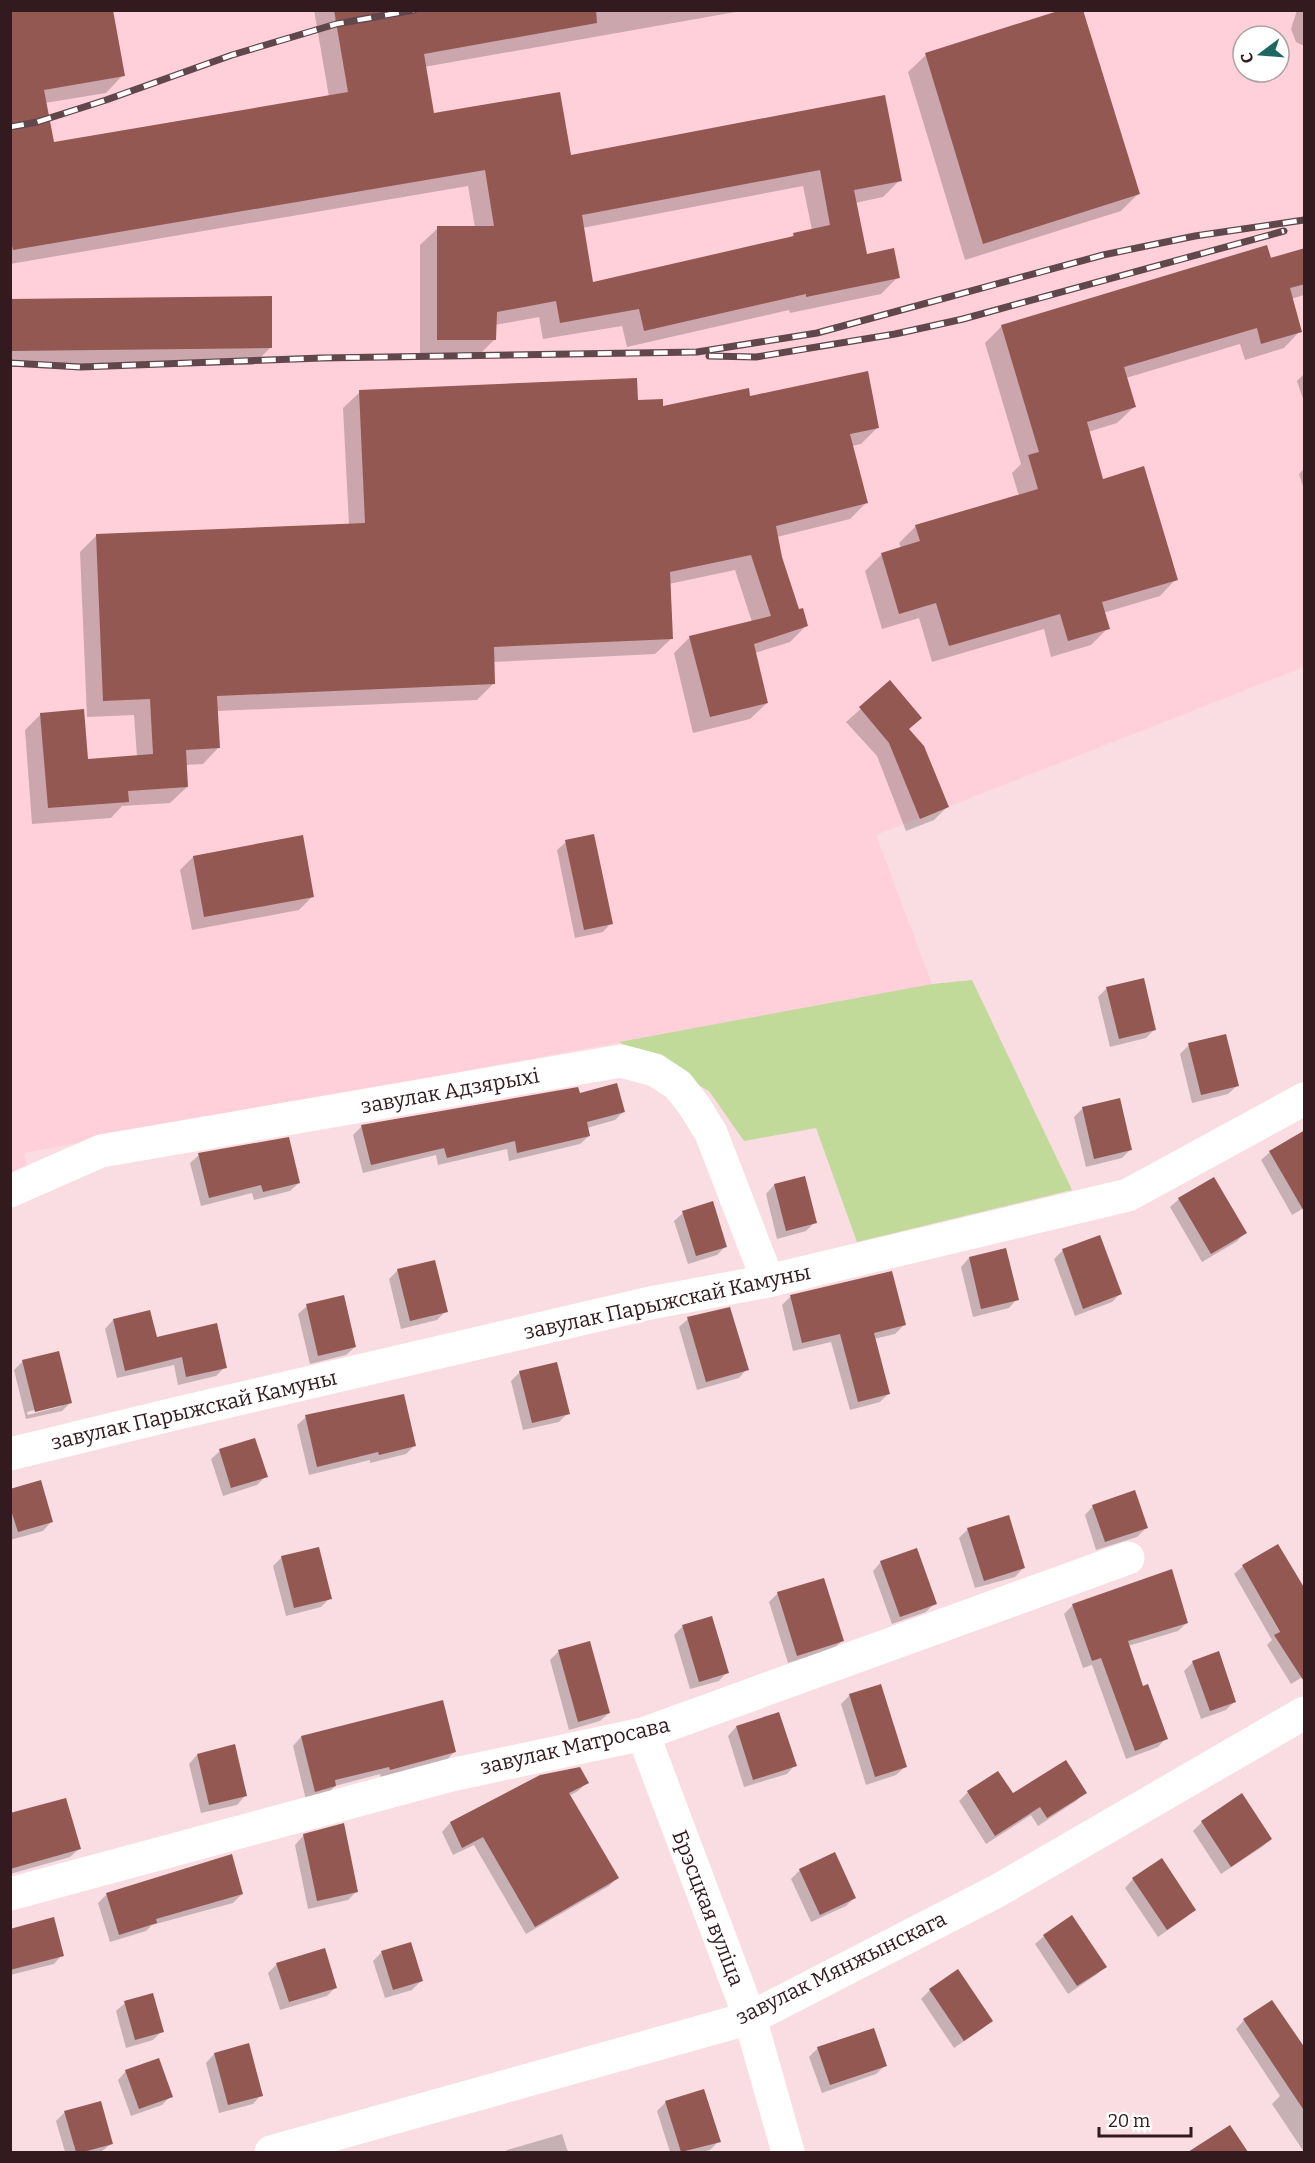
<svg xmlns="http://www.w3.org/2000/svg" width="1315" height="2163" font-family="Bitter,serif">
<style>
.built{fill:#ffd0d9;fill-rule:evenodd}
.green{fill:#c1da9a}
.shadow{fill:#0003;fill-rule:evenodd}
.building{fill:#935852;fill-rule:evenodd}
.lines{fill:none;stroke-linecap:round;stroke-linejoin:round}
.street{stroke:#fff;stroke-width:33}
.rail-casing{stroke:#60474c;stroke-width:7}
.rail{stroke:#fff;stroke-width:4.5;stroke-dasharray:14;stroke-linecap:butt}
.labels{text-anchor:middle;stroke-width:6;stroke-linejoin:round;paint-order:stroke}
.street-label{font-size:21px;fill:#321a1f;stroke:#fff}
</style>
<rect width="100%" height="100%" fill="#f9dde2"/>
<path class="built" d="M11 11H1304V667L876 835 932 984 24 1153 28 1173 11 1176ZM1243 36H1279V72H1243Z"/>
<polygon class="green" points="972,980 1072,1190 857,1242 816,1128 744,1141 709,1091 619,1042 932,984"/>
<g class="shadow">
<path d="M10 10 123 75 106 93 45 103 53 144 329 97 314 10H747L424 67 433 115 570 157 884 97 900 180 883 197 855 203 866 256 898 277 881 294 790 313 789 310 627 347 622 326 543 339 539 317 495 325V339L478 356H420V245L438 228H475L468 186 10 264ZM803 186 812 230 794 234 789 239 592 284 582 228Z"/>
<polygon points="1297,10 1304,10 1304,46 1296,42 1291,29"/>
<polygon points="926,55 1138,194 1121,211 965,260 908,72"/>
<polygon points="1304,249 1304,295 1291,299 1300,331 1284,348 1245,360 1240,344 1126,378 1134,407 1117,423 1088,432 1102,480 1176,579 1160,596 1103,613 1108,628 1091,645 1051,657 1044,629 932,662 919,618 882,629 865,571 882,554 901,548 899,543 916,526 1019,496 1012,473 1021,464 985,343 1002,326"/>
<polygon points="10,300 271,347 253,365 10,367"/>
<polygon points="1304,374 1304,402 1297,381"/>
<polygon points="360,392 637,402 662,408 749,397 878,427 861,444 852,446 866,503 850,519 777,537 781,558 798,611 806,626 790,642 755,653 767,703 750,719 693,733 674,653 690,637 752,622 735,570 669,584 672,638 655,654 493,662 494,683 477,700 217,711 219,747 203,764 185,765 187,787 170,803 122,806 111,818 32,824 25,730 41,714 87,761 137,757 134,715 87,717 80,552 96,536 349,525 343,408"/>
<polygon points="1304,469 1304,489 1299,474"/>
<polygon points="890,683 908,730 947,807 934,820 906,831 877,756 846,722"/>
<polygon points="566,842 611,923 603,932 575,938 557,850"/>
<polygon points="193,857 312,897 299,910 192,930 180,870"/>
<polygon points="1107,988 1155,1029 1146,1038 1110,1047 1098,997"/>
<polygon points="1189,1045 1237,1086 1228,1094 1192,1103 1180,1054"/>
<polygon points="579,1095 624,1111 615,1120 587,1128 589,1136 580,1144 509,1161 507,1149 438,1165 436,1155 363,1173 353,1135 362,1126"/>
<polygon points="1082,1109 1130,1150 1122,1158 1086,1167 1074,1117"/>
<polygon points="1270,1152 1304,1208 1292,1215 1261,1160"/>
<polygon points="199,1155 299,1183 290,1191 254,1200 252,1193 201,1206 190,1163"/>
<polygon points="804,1178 815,1222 806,1231 777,1239 766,1194 774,1185"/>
<polygon points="1179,1199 1245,1233 1236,1242 1202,1262 1170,1207"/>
<polygon points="683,1213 726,1246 717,1255 688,1264 674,1221"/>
<polygon points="1099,1237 1120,1294 1112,1302 1075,1316 1054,1259 1062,1251"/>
<polygon points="1005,1250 1017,1299 1009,1308 973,1317 961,1267 969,1258"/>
<polygon points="398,1270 446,1311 437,1320 401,1329 389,1279"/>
<polygon points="791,1296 904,1325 895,1334 874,1339 889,1393 880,1402 850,1410 831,1342 793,1351 782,1305"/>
<polygon points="307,1306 355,1347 346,1355 310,1364 298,1314"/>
<polygon points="688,1319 747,1369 739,1378 697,1390 679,1327"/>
<polygon points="113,1320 156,1339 225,1367 216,1376 178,1385 174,1365 117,1378 105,1329"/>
<path d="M23 1361 71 1402 62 1411 26 1419 14 1370ZM62 1403V1406L28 1415 27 1412Z"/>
<polygon points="520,1372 568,1413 559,1422 523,1430 511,1381"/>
<polygon points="306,1417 415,1445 406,1454 370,1463 370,1460 309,1475 297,1425"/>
<polygon points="220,1451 266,1476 257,1485 223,1496 211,1459"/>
<polygon points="10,1490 51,1522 43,1531 10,1540"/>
<polygon points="1093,1506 1146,1528 1137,1537 1096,1550 1085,1515"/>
<polygon points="968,1529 1023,1568 1015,1577 975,1588 959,1538"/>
<polygon points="282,1557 330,1598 321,1607 286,1616 273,1566"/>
<polygon points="881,1562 935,1603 926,1612 892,1624 873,1571"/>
<polygon points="1243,1566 1304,1676 1291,1684 1267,1645 1272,1640 1234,1574"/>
<polygon points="778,1593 842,1641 833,1649 788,1663 769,1602"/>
<polygon points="1073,1605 1187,1623 1178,1631 1128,1646 1142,1688 1166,1738 1158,1747 1126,1759 1092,1665 1083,1668 1064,1614"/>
<polygon points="711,1618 727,1672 719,1681 690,1689 674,1635 682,1627"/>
<polygon points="589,1643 609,1713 600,1721 569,1730 550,1660 558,1652"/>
<polygon points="1193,1662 1235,1701 1226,1710 1201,1719 1184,1671"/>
<polygon points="850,1695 905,1767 896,1775 866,1785 841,1704"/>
<polygon points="736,1727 795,1765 787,1774 744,1787 728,1736"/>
<polygon points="301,1737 454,1752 446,1761 381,1778 380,1774 335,1786 326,1795 306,1800 293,1746"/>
<polygon points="197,1755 245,1796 237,1805 201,1813 189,1764"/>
<polygon points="998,1773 1013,1795 1085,1792 1076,1801 1038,1826 1031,1815 986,1844 959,1801 968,1792"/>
<polygon points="541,1777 587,1783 578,1791 569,1796 617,1878 609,1886 526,1934 474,1845 453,1855 442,1832 450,1823"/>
<polygon points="1242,1795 1271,1839 1262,1847 1221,1874 1193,1831 1202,1822"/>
<polygon points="10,1815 79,1849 70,1857 10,1874"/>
<polygon points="343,1825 356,1892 348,1900 308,1909 295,1845 303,1836"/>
<polygon points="800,1870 854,1898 846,1906 811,1922 791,1879"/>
<polygon points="1133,1879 1194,1910 1185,1918 1158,1937 1125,1888"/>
<polygon points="107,1894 242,1894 233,1903 152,1925 146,1931 110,1942 98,1903"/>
<polygon points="10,1930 62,1955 54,1964 10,1975"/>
<polygon points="1044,1936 1105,1967 1096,1975 1068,1994 1035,1944"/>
<polygon points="382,1952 421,1981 412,1990 385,1998 373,1961"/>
<polygon points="277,1964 336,1987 327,1996 280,2010 268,1973"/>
<polygon points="958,1971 991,2021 982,2029 954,2048 921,1999 930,1990"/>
<polygon points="125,2003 162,2031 153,2040 126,2048 116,2011"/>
<polygon points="1244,2020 1304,2071 1304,2152 1272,2104 1280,2096 1236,2029"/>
<polygon points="818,2048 885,2066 876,2074 822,2093 809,2057"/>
<polygon points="214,2054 261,2095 253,2104 219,2113 206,2063"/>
<polygon points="126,2071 171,2096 162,2105 131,2116 118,2080"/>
<polygon points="666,2102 719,2141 710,2150 702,2152 670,2152 657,2111"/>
<polygon points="65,2112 112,2143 101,2152 65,2152 56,2121"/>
<polygon points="1229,2127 1246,2152 1194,2152 1201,2146"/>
<polygon points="562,2134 568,2152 505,2152 507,2150"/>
</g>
<g class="building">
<path d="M10 10H113L125 76 44 90 54 142 348 92 334 10H596L597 23 424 54 434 113 560 92 571 155 885 95 902 181 854 190 867 254 894 248 900 278 806 297V294L644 331 639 309 560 323 556 301 497 312 496 340H437V226H494L485 170 13 250 10 237ZM820 170 830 225 793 233 794 236 593 282 582 215Z"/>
<polygon points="1061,10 1083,10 1140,194 983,244 925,53"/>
<polygon points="1267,245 1271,258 1305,248 1305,284 1290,288 1302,332 1261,344 1257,328 1124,367 1136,407 1087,422 1103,479 1144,466 1178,580 1102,602 1110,629 1068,641 1060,614 949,646 936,603 899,614 881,553 920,541 915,525 1038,489 1028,455 1039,452 1001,325"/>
<polygon points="272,296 272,348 10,351 10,299"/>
<polygon points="868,371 879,428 850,434 868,503 776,526 782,557 799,609 803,608 808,626 754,644 768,703 710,717 689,636 771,616 751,555 670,572 673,639 494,647 495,684 217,696 220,748 186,750 188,787 128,791 129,802 48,808 40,713 84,709 88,759 153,754 150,699 103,701 96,534 365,523 359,390 637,378 638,400 663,399 663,406 749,388 750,396"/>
<polygon points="890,680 922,718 909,729 924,746 949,807 920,819 889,743 859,707"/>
<polygon points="594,834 613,924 584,930 565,840"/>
<polygon points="303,835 314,897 204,917 193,856"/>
<polygon points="1144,978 1156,1030 1119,1039 1106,987"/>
<polygon points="1226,1034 1239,1086 1201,1095 1188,1043"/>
<polygon points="617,1083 625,1112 587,1122 590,1136 517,1153 515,1141 447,1158 444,1148 371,1165 361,1125 578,1087 580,1093"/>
<polygon points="1120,1098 1132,1150 1094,1159 1082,1107"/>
<polygon points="1305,1130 1305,1213 1269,1151"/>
<polygon points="289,1137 300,1183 263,1192 261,1185 209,1198 198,1153"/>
<polygon points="805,1176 817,1223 786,1231 774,1184"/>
<polygon points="1214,1177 1247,1233 1211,1254 1178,1198"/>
<polygon points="713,1201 727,1247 696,1256 682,1211"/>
<polygon points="1100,1235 1122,1294 1083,1309 1062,1249"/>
<polygon points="1006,1248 1019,1300 981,1309 969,1257"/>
<polygon points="435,1260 448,1312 410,1321 397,1269"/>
<polygon points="892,1271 906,1325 874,1333 890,1394 858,1402 840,1334 802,1343 790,1295"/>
<polygon points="344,1295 356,1347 318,1356 306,1304"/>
<polygon points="730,1307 749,1370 706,1382 687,1317"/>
<polygon points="150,1310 157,1337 217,1323 227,1368 186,1377 182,1357 125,1371 113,1319"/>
<polygon points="59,1351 72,1403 35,1412 22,1360"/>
<polygon points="557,1362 570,1414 532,1423 519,1371"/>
<polygon points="404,1394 416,1446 379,1455 378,1452 317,1467 305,1415"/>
<polygon points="255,1438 268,1477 231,1488 219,1449"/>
<polygon points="41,1480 53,1522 18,1532 10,1507 10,1489"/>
<polygon points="1135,1490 1148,1528 1105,1542 1092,1505"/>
<polygon points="1009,1515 1025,1568 984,1581 967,1528"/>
<polygon points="1278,1544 1305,1589 1305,1683 1274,1635 1280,1632 1242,1565"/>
<polygon points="319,1547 332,1599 294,1608 281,1556"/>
<polygon points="917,1548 937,1604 900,1617 880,1561"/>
<polygon points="1172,1569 1188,1623 1128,1641 1143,1686 1148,1684 1168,1739 1135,1751 1101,1658 1092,1661 1072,1604"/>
<polygon points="824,1578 844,1641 797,1656 777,1592"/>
<polygon points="712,1616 729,1673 699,1682 682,1625"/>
<polygon points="590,1641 610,1713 578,1722 558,1650"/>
<polygon points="1219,1651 1236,1702 1210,1711 1192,1661"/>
<polygon points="881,1684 907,1767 875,1777 849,1694"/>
<polygon points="443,1700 456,1752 390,1770 389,1767 335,1780 336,1786 315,1792 301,1736"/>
<polygon points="779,1712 797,1766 753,1780 736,1726"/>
<polygon points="235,1744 247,1796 209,1805 197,1754"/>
<polygon points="1066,1760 1087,1793 1047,1818 1040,1807 995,1836 967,1791 998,1771 1013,1793"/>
<polygon points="580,1767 589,1783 569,1793 619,1878 535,1927 483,1837 462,1848 450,1822 540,1775"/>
<polygon points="1242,1793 1272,1839 1231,1867 1201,1821"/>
<polygon points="66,1798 81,1849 10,1869 10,1813"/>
<polygon points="344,1823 358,1892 317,1901 303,1834"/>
<polygon points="835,1852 856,1898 820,1915 799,1869"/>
<polygon points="232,1854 243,1894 156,1919 157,1923 119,1935 106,1893"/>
<polygon points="1162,1858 1196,1910 1167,1930 1132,1878"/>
<polygon points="1072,1915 1107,1967 1077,1986 1043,1935"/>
<polygon points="54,1917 64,1956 10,1970 10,1929"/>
<polygon points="411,1942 423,1981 393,1990 381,1951"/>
<polygon points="325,1948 337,1988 289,2002 276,1963"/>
<polygon points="958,1969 993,2021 964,2041 929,1989"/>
<polygon points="153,1993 164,2032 135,2040 124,2001"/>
<polygon points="1272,2000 1305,2048 1305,2112 1243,2019"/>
<polygon points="874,2028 887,2066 830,2085 817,2047"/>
<polygon points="249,2043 263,2096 228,2105 214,2053"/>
<polygon points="159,2058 173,2097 139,2109 125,2070"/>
<polygon points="704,2089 721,2142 681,2152 665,2101"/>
<polygon points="101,2101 113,2144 83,2152 76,2152 64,2111"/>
<polygon points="1230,2125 1248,2152 1188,2152"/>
</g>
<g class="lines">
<g class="street">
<polyline points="10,1191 101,1151 621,1061 655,1070 678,1085 695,1107 711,1133 768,1281"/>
<polyline points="10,1454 174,1414 650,1303 768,1281 1128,1195 1304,1099"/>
<polyline points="643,1734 750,2018 788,2152"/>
<polyline points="10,1894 451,1775 643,1734 1128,1558"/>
<polyline points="271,2152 750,2018 997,1891 1304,1713"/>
</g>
<g class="rail-casing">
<g id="rail">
<polyline points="10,127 37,122 106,100 232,55 336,24 414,10"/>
<polyline points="709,356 756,357 895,334 963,319 1284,231"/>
<polyline points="10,363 81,367 322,358 697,352 817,333 1103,255 1195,236 1304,220"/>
</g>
</g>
<use href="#rail" class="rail"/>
</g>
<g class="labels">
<g class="street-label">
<text transform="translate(450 1091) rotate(-10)" y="7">завулак Адзярыхі</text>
<text transform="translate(667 1302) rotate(-12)" y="7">завулак Парыжскай Камуны</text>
<text transform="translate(194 1410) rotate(-13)" y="7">завулак Парыжскай Камуны</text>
<text transform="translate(575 1746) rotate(-13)" y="7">завулак Матросава</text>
<text transform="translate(708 1908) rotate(69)" y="7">Брэсцкая вуліца</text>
<text transform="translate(841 1968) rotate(-26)" y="7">завулак Мянжынскага</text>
</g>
</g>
<rect width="1315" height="2163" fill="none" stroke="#321a1f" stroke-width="24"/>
<g transform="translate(1261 54) rotate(254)"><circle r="28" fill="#ffffff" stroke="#ada3a5" stroke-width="1.5"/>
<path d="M0-4.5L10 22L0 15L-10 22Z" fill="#1d6760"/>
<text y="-9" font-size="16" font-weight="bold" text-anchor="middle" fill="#321a1f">С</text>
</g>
<path d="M1099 2127v9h92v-9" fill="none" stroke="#321a1f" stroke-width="3"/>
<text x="1108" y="2127" font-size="18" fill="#321a1f" stroke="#ffffff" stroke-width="4.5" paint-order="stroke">20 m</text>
</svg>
